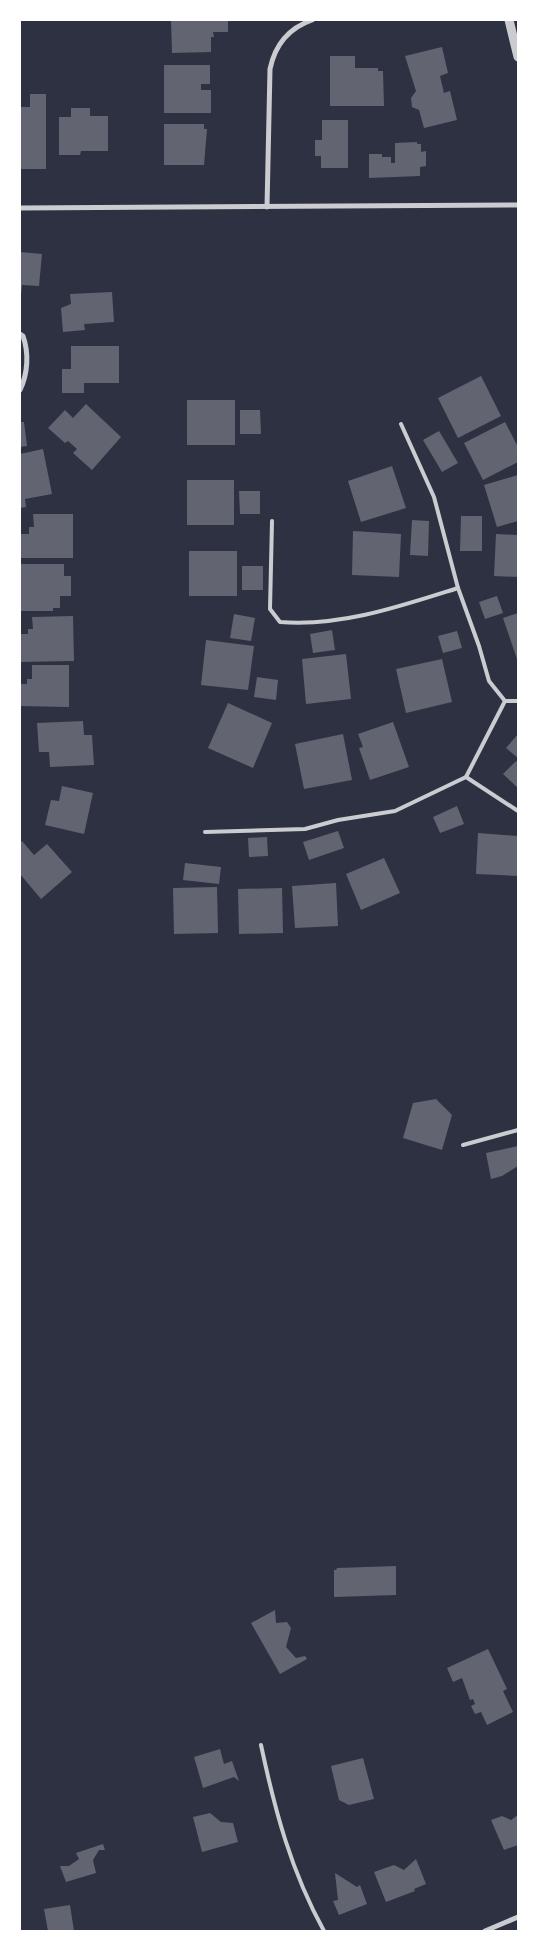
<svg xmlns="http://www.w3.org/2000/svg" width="538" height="1951" font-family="'Zilla Slab',serif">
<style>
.building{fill:#626471}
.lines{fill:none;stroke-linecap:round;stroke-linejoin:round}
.service{stroke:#caccd0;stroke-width:4}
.minor{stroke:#caccd0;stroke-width:5}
.tertiary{stroke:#caccd0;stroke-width:9}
</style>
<rect width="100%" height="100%" fill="#2d3142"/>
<g class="building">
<polygon points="171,20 228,20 228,32 213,32 214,37 211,37 211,52 172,53"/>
<polygon points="442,47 448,73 440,76 444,93 450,91 457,120 424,128 419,110 412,107 411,98 416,91 405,56"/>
<polygon points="330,56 355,56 355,68 378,68 378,71 383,71 384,106 330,106"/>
<polygon points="164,65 210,65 210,84 201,84 201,90 211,90 211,113 164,113"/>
<polygon points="30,94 46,94 46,169 20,169 20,107 30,107"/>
<polygon points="71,108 90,108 90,116 108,116 108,151 81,151 80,155 59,155 59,117 71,117"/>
<polygon points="322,120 348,120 348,168 321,168 321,156 315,156 315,140 322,140"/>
<polygon points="164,124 204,124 204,129 207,129 204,165 164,165"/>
<polygon points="417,142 417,144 421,144 421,152 426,151 426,166 420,167 420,176 369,178 369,154 382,154 382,157 391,157 391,163 395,163 395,143"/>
<polygon points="20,252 42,254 39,286 22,285 21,295"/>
<polygon points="112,292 114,322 84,324 85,330 63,332 61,308 71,304 70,294"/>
<polygon points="71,346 119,346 119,383 84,383 84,393 62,393 62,369 71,369"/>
<polygon points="481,376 501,416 458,438 438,398"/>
<rect x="187" y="400" width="48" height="45"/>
<polygon points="86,404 121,437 92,470 73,453 77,449 68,441 65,443 48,428 65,410 73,418"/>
<polygon points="240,410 260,410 261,434 240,434"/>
<polygon points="20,422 24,422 27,446 20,447"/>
<polygon points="505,422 518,447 518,462 483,480 464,443"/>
<polygon points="439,431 458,463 442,472 423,440"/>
<polygon points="43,449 52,494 25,499 26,507 20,508 20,454"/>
<polygon points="392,466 406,508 361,522 348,481"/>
<polygon points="518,475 518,521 497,527 484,485"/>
<rect x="187" y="480" width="47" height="45"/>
<polygon points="239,491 260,491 260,514 240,514"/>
<polygon points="33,514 73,514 73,558 20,558 20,534 29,534 29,527 34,527"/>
<polygon points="461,516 482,516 482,551 460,551"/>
<polygon points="412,520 429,521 428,556 410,555"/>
<polygon points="353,531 401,534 399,577 352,575"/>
<polygon points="496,534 518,535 518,577 494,576"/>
<rect x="189" y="551" width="48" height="45"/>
<polygon points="21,564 64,564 64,576 71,576 71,596 60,596 60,608 53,608 53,611 20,611"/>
<rect x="242" y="566" width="21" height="24"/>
<polygon points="497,596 503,613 485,619 479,602"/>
<polygon points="518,613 518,662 503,618"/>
<polygon points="234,614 255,618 251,641 230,638"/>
<polygon points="73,616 74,661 20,662 20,634 28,634 28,629 33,629 32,617"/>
<polygon points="332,630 335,650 313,653 310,634"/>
<polygon points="457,631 462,648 443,653 438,636"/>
<polygon points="206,640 254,646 248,690 201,685"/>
<polygon points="346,654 351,699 306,704 302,659"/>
<polygon points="442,659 452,702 406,713 396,669"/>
<polygon points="32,665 69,665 69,707 20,706 20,684 27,684 27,679 32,679"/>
<polygon points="257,677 278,680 276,700 254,697"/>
<polygon points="228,703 272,723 253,768 208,748"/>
<polygon points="83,721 84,735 92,735 94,765 50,767 49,752 39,752 37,723"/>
<polygon points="393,722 409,767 370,780 359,748 363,747 358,734"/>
<polygon points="343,734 352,780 304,789 295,744"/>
<polygon points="518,734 518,758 506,748"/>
<polygon points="516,761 518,763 518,788 503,774"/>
<polygon points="62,786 93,793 84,834 45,825 51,800 59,801"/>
<polygon points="457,806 464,824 440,833 433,817"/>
<polygon points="338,831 344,848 309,860 303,842"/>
<polygon points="478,833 518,836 518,876 476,874"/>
<polygon points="267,837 268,856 249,857 248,838"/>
<polygon points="22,841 34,855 47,844 72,872 41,899 20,874 20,843"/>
<polygon points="384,858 400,893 361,910 346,874"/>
<polygon points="185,863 221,867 219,884 183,880"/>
<polygon points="336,883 338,926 295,928 292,886"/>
<polygon points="217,887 218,933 174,934 173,888"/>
<polygon points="282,888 283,933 239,934 238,889"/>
<polygon points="436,1099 452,1115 442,1150 403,1138 413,1103"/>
<polygon points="518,1146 518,1166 502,1176 491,1179 486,1153"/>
<polygon points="396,1566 396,1595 334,1597 334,1570 336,1570 337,1568"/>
<polygon points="275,1610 276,1623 287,1622 291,1628 286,1647 296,1658 305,1656 307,1659 280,1674 251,1623"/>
<polygon points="488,1649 507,1689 503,1691 513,1712 487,1725 481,1712 475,1714 471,1706 475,1704 473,1699 470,1700 462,1678 453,1682 447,1668"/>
<polygon points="220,1749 224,1764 232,1761 239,1781 234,1777 203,1788 194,1757"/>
<polygon points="363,1758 374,1799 349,1805 339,1800 331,1766"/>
<polygon points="210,1813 221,1822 233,1823 238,1842 202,1852 193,1817"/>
<polygon points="518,1815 518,1845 504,1850 491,1820 502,1816 511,1820"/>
<polygon points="103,1844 105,1850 99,1850 93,1860 96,1873 66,1882 60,1866 69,1866 79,1859 76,1853"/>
<polygon points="416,1859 426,1884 414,1889 415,1891 386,1902 374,1872 394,1865 404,1870"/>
<polygon points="335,1873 357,1887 360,1885 367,1904 339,1915 333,1901 338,1900"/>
<polygon points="70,1905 74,1931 48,1931 44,1909"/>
</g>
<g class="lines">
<g class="service">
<polyline points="401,424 434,497 458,588 479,646 489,681 505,701 518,701"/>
<path d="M272 521 270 609 280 622C341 627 401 606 458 588"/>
<polyline points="466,777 505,701"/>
<polyline points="205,832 305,829 338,820 395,811 466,777 518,811"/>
<polyline points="463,1145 518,1130"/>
<path d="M261 1745C275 1811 291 1871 324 1931"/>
</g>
<g class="minor">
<path d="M267 207 270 69C275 45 289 28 312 20"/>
<polyline points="20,208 518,205"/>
<path d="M20 334 23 336C29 353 28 373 20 390"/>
<polyline points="485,1931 518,1917"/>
</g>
<polyline class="tertiary" points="509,20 518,57"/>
</g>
<rect width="538" height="1951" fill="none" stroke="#ffffff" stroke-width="42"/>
</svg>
